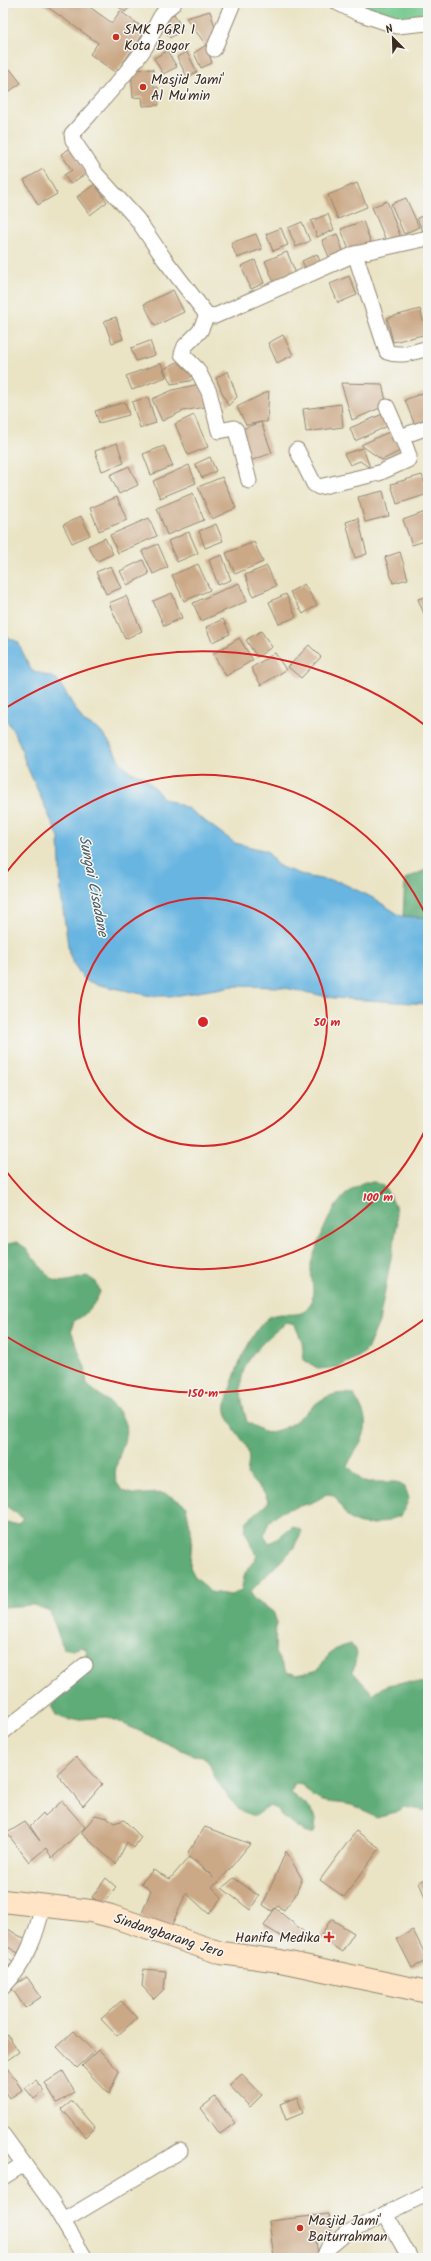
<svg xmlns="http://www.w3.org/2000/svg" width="431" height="2261" font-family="Kalam,sans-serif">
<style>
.green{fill:#73c88c;stroke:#577955}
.forest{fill:#5eac78;stroke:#4c6b4b}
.water{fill:#67b5e1;stroke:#517080}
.building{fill:#cba886}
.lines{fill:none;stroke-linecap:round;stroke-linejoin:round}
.street-casing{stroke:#928772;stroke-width:17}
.secondary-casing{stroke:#928772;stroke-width:24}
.street{stroke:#fff;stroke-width:15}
.secondary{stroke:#ffe4c6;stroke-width:22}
.ring{fill:none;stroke:#d62828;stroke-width:2}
.poi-dot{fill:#c8321e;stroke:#f6f6f2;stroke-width:1.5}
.labels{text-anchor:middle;stroke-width:3;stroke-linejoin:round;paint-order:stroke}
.poi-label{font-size:14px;fill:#3b2a1e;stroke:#f6f6f2;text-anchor:start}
.street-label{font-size:14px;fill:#3b2a1e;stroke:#f6f6f2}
.water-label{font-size:15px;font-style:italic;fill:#4a5b62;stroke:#f6f6f2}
.centre{fill:#d62828;stroke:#f6f6f2;stroke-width:2}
.ring-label{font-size:12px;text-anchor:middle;font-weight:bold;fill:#d62828;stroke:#f6f6f2;stroke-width:3;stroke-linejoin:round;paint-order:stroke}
</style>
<rect width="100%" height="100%" fill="#f6f6f2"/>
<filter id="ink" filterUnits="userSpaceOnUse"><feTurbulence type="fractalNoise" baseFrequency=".025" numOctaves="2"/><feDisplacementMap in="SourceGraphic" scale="8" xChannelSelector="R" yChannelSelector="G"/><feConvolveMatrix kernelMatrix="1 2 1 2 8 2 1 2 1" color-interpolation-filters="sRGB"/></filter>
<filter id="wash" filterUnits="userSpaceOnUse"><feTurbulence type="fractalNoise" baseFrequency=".012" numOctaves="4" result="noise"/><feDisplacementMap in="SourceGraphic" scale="16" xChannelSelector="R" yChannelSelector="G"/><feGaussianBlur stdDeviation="0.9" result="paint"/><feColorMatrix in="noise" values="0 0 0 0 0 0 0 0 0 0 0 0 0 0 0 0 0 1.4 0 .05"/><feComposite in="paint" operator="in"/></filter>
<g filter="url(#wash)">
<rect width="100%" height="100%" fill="#eae4c5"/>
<polygon class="green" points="351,3 428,3 428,16 389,19"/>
<g class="forest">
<polygon points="428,869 428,918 403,916 405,879"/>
<path d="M364 1182H375L384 1186 395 1205 397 1225 379 1322 367 1350 360 1356 339 1367 319 1369 304 1360 302 1342 295 1325 287 1323C271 1333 248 1355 243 1373 238 1389 243 1407 247 1422L267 1433C273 1431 282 1430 288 1426 312 1412 320 1389 353 1394 374 1425 366 1435 347 1465L363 1482H396L405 1487 409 1498 402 1515C386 1521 366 1531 350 1519 344 1514 339 1502 334 1495L326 1494C305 1513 273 1500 264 1535L269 1543C279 1539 284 1532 293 1526L302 1531 293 1549 251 1591 254 1600 273 1611 276 1620 275 1653 287 1672 297 1675 318 1670C327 1656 333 1647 351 1644L357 1653 353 1672 373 1694C389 1680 408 1682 428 1683V1811L403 1807 395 1813 376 1818C369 1814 359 1807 351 1805 327 1800 320 1807 303 1785L295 1784 290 1793C305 1805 320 1810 314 1833H306L282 1817 278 1809 270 1806 255 1816 239 1810 216 1780 209 1763 203 1756 193 1755 108 1717 68 1720 56 1715 51 1706 81 1671 87 1650 82 1647 72 1650 63 1648 50 1611 33 1605 3 1607V1523L17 1524 23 1518 3 1504V1245L17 1242C32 1250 45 1278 57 1281 66 1283 78 1278 87 1276L96 1282 100 1292C95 1304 87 1315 74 1321L71 1330 85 1368 87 1385C99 1395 120 1407 125 1424 131 1445 102 1474 123 1490 134 1499 151 1491 165 1494 172 1496 180 1502 186 1506L192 1537 190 1567 194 1575 210 1592 231 1595 241 1591 245 1573 257 1556 245 1531 246 1522 269 1502 265 1494 247 1475C248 1466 250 1457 247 1448 242 1437 223 1418 226 1405 230 1383 250 1331 268 1318 282 1308 302 1323 311 1303 316 1293 310 1275 311 1264 312 1257 316 1250 318 1244 327 1219 339 1193 364 1182Z"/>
</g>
<polygon class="water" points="3,635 18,642 31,670 57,679 83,721 99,730 110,743 120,762 131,772 144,776 162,797 187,808 235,843 267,851 276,864 283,868 309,877 340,882 373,898 401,916 428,918 428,1004 334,998 280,987 234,986 174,996 151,996 96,984 85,980 73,963 69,953 61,895 59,838 25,762 19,742 8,722 3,717"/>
<g id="blocks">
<g class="building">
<polygon points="42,3 84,3 112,23 120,11 146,30 116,73 90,54 98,43"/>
<polygon points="114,3 133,3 125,12"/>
<polygon points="210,11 218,36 206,45 186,18"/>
<polygon points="174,14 183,30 170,38 160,21"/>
<polygon points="206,45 212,63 201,68 194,53"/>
<polygon points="167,51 177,67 163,74 154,58"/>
<polygon points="187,52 197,72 187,77 177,57"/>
<polygon points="10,69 21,83 3,96 3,74"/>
<polygon points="153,69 154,87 158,87 159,105 143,106 142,97 133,98 131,70"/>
<polygon points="71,148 87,173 70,184 64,175 72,170 61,154"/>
<polygon points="43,169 57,194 38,205 24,180"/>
<polygon points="357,183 367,207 338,219 328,195"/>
<polygon points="95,184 107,202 90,215 77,197"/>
<polygon points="406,198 419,227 404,234 391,204"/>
<polygon points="387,201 401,238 387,243 372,207"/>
<polygon points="328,214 334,230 317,237 311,221"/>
<polygon points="428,214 428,235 425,236 417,218"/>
<polygon points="363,221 372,246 350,253 341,229"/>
<polygon points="302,222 310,241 296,247 288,228"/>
<polygon points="281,228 288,245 273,251 266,234"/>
<polygon points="256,234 262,249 237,258 231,243"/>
<polygon points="337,234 345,257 331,262 322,240"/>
<polygon points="287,252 297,276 275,285 265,261"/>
<polygon points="317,254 322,266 307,272 302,261"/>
<polygon points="255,260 264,283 251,289 241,266"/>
<polygon points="349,276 357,295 338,303 330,284"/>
<polygon points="173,290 184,312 155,326 144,304"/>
<polygon points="420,309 427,334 393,342 387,318"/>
<polygon points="116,317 123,339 112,343 104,321"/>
<polygon points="283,335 293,355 277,363 268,343"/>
<polygon points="150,341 155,355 136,361 131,348"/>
<polygon points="185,358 197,375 190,381 171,384 164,369"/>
<polygon points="161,363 166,377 132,390 126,376"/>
<polygon points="228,371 237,397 228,406 216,378"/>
<polygon points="341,383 382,384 387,405 352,420"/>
<polygon points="199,384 210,406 183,411 162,421 152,399 173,390"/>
<polygon points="269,391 267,422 261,422 272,453 250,461 239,430 261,422 246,425 237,407"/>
<polygon points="425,392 428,400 428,423 416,428 405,400"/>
<polygon points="148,397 156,423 140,428 132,402"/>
<polygon points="125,402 129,415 99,423 95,411"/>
<polygon points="341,404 343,427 306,432 303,409"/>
<polygon points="385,413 392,424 355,441 350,428"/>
<polygon points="194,415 208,447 188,455 175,424"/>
<polygon points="393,430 400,451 382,460 361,445"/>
<polygon points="117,443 124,463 102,471 95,451"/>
<polygon points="164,446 173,466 151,475 143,454"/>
<polygon points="363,448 370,468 360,461 350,465 344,454"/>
<polygon points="210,457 216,471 202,478 195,464"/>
<polygon points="189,465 196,483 160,498 153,481"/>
<polygon points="129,466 138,485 119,494 110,475"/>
<polygon points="422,475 428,494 397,504 391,484"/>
<polygon points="222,477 236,508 212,519 198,487"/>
<polygon points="383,491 389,516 365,522 358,497"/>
<polygon points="193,493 204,520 167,535 157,508"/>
<polygon points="117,497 127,520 99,531 90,508"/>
<polygon points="428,511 428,540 412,545 403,520"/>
<polygon points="81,516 90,535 72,543 63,525"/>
<polygon points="149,518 157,536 118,553 110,535"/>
<polygon points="358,518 367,554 355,558 346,522"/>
<polygon points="216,524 223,541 205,548 199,531"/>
<polygon points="189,532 198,553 177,562 168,541"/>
<polygon points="105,538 113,554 97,561 88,546"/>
<polygon points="254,542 263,562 235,574 226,553"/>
<polygon points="158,544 168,567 153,574 142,551"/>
<polygon points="400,552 408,579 393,583 385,557"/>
<polygon points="222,555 231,580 218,585 209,560"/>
<polygon points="143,560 149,574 127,585 120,571"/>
<polygon points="198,564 210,590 184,601 172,575"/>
<polygon points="111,566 121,588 106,594 96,572"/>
<polygon points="267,566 276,586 253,596 245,575"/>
<polygon points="239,583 247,601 201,621 193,603"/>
<polygon points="304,584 317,605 303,614 290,592"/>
<polygon points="172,593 182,618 164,626 153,601"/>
<polygon points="286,594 296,617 279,624 269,602"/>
<polygon points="126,596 142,631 125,639 109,603"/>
<polygon points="428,596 428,624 418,599"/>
<polygon points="223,619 230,634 212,642 206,627"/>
<polygon points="261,631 272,647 257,657 246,640"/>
<polygon points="239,638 253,660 226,676 213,654"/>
<polygon points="309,645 321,657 301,678 288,667"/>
<polygon points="275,653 286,670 261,685 251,668"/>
<polygon points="76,1756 102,1784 83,1806 57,1774"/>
<polygon points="62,1801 85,1827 52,1858 46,1848 29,1862 7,1833 25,1822 40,1841 30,1826 43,1813 45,1816"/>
<polygon points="95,1815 108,1818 114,1823 124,1820 141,1837 134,1848 127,1842 116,1864 81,1833"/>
<polygon points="205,1827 250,1844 219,1882 212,1887 222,1897 209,1914 186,1893 168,1934 141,1916 151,1890 141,1883 153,1870 170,1879 189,1857 214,1878 188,1852"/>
<polygon points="356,1831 380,1848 344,1897 320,1880"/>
<polygon points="286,1851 302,1879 295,1896 284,1910 277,1906 272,1911 263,1905"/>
<polygon points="106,1878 116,1887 102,1905 92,1897"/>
<polygon points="234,1878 259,1896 250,1910 222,1888"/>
<polygon points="428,1878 428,1906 419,1882"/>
<polygon points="275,1908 304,1932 292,1943 264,1926"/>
<polygon points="331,1919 354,1933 342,1952 320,1937"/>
<polygon points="3,1926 26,1940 18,1953 3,1944"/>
<polygon points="413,1930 428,1960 412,1968 397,1939"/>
<polygon points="3,1953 13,1963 3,1972"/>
<polygon points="144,1969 166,1971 164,1989 154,1999 142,1986"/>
<polygon points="27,1977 41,1997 25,2008 11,1987"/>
<polygon points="121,2001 137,2018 117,2036 101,2019"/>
<polygon points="74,2031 94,2052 77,2068 57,2047"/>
<polygon points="8,2035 19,2052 6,2061 3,2056 3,2039"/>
<polygon points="99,2050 119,2071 109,2094 82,2066"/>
<polygon points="8,2068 22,2090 10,2098 3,2088 3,2071"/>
<polygon points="63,2071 75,2092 57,2103 45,2083"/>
<polygon points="242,2074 262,2095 250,2107 229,2085"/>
<polygon points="36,2080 45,2091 34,2099 25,2088"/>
<polygon points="215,2097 235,2123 220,2134 201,2108"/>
<polygon points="297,2097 303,2113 286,2120 280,2104"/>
<polygon points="72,2101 95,2128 86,2137 62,2109"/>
<polygon points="329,2214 332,2236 316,2238 318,2258 274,2258 269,2221"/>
</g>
</g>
</g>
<g filter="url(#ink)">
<use href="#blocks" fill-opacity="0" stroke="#928772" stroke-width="1"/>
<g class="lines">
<g class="street-casing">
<g id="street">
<path d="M174 3C157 14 155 33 144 49 123 79 97 106 72 134L73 140 96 174 137 219 165 260 207 315 215 316 355 254 428 238"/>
<polyline points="338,3 358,13 397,26 428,23"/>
<polyline points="214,49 233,3"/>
<path d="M355 254 387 352C401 357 414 352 428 348"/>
<polyline points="207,315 200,331 185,346 182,354 197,369 209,392 219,431 234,428 236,430 249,481"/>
<polyline points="387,407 400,437 428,427"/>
<polyline points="297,450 314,484 319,487 379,473 408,460 409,456 402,437"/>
<polyline points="3,1732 85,1665"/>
<path d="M3 1987C26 1964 36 1936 43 1905"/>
<polyline points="3,2135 52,2203 85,2258"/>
<polyline points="3,2177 24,2164"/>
<polyline points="385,2214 410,2258"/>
<polyline points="63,2221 180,2151"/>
<polyline points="324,2258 328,2248 345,2234 428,2193"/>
</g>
</g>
<g class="secondary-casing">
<polyline id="secondary" points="3,1901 91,1911 111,1916 221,1953 280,1961 428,1992"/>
</g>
<use href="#street" class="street"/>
<use href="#secondary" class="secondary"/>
</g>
</g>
<g class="ring">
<circle cx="203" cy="1022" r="124"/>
<path d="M428 1124A247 247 0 0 1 3 1167M3 877A247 247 0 0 1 428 920"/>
<path d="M426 1318A371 371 0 0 1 4 1335M4 709A371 371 0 0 1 426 726"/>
</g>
<g class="poi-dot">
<circle cx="116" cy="37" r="4"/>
<circle cx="143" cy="87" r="4"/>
<path d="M327 1931h4v4h4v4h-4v4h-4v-4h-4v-4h4z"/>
<circle cx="300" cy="2228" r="4"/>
</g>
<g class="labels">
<g class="poi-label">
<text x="124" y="34">SMK PGRI 1<tspan x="124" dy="16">Kota Bogor</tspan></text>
<text x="151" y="84">Masjid Jami'<tspan x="151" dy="16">Al Mu'min</tspan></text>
<text x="320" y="1942" text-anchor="end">Hanifa Medika</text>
<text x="308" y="2225">Masjid Jami'<tspan x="308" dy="16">Baiturrahman</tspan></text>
</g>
<g class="street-label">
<text transform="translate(169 1935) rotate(18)" y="5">Sindangbarang Jero</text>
</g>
<g class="water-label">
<text transform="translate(94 886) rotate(79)" y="5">Sungai Cisadane</text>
</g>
</g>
<circle cx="203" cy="1022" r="6" class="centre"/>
<g class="ring-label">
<text x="327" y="1026">50 m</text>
<text x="378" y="1201">100 m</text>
<text x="203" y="1397">150 m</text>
</g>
<rect width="431" height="2261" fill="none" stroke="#f6f6f2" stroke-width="16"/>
<g transform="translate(393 38) rotate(337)" stroke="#f6f6f2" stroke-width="3" paint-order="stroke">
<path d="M0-3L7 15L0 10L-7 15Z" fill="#3b2a1e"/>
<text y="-6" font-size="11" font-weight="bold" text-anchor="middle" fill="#3b2a1e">N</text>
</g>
</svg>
